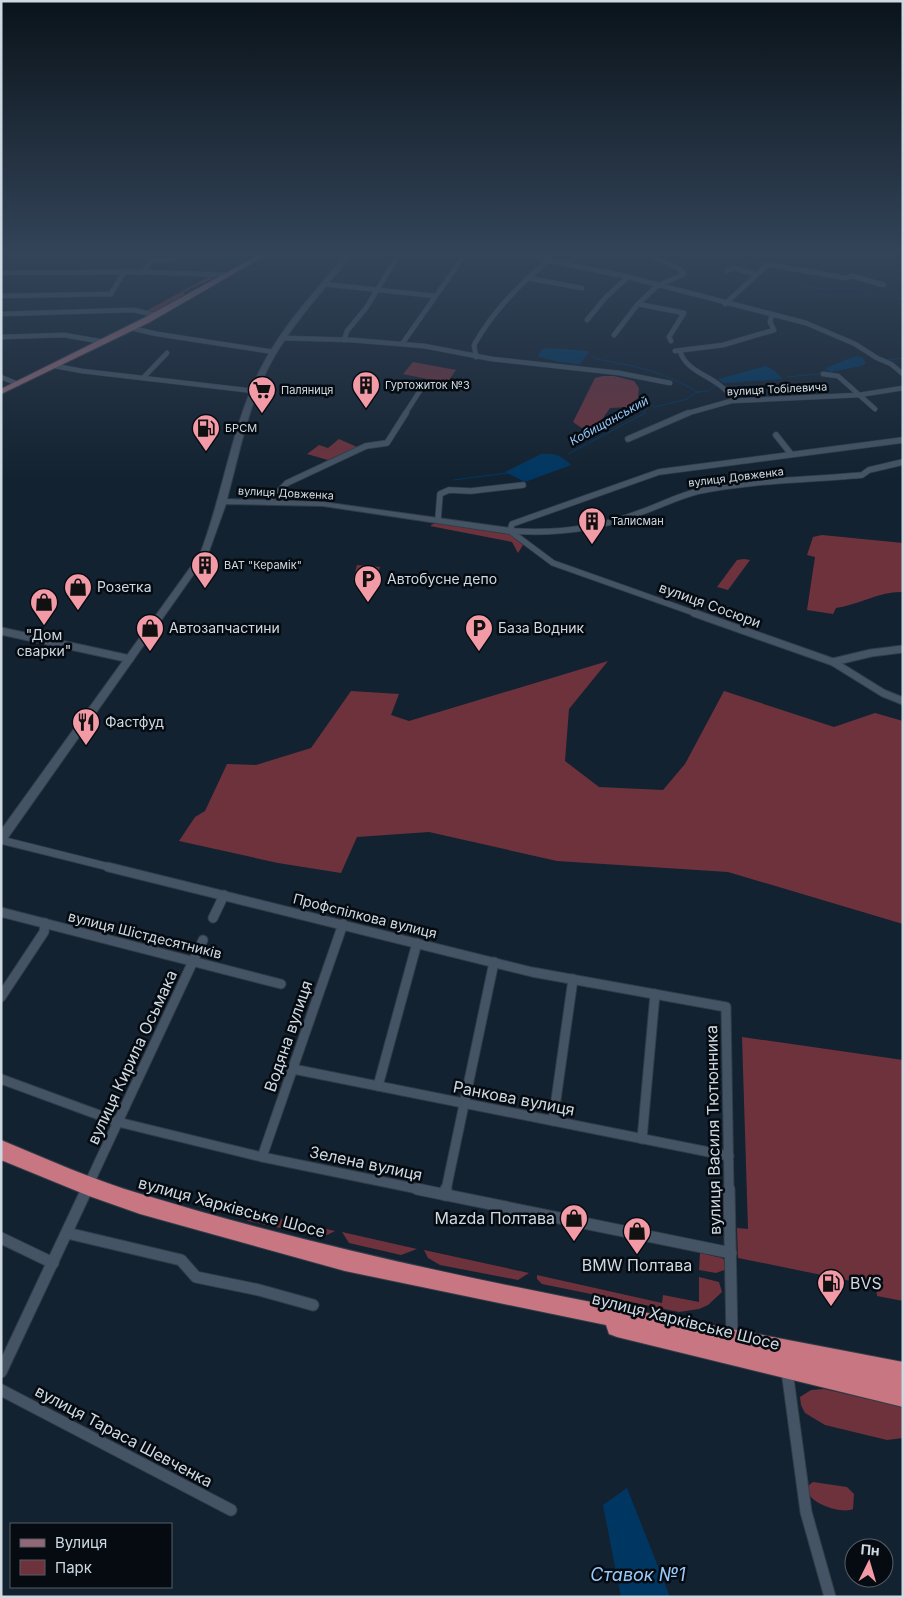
<svg xmlns="http://www.w3.org/2000/svg" width="904" height="1598" font-family="Inter,sans-serif">
<style>
.green{fill:#6e323d}
.water{fill:#003762}
.lines{fill:none;stroke-linecap:round;stroke-linejoin:round}
.stream{stroke:#003762;stroke-width:1}
.street-far4-casing{stroke:#323c48;stroke-width:5.5}
.street-far3-casing{stroke:#323c48;stroke-width:7}
.street-far2-casing{stroke:#323c48;stroke-width:9}
.street-far1-casing{stroke:#323c48;stroke-width:11}
.street-casing{stroke:#323c48;stroke-width:13}
.secondary-casing{stroke:#323c48;stroke-width:2}
.primary-casing{stroke:#323c48;stroke-width:2}
.highway-casing{stroke:#323c48;stroke-width:2}
.street-far4{stroke:#445464;stroke-width:4.5}
.street-far3{stroke:#445464;stroke-width:5.5}
.street-far2{stroke:#445464;stroke-width:7}
.street-far1{stroke:#445464;stroke-width:9}
.street{stroke:#445464;stroke-width:11}
.secondary{fill:#445464;fill-rule:evenodd}
.primary{fill:#936876;fill-rule:evenodd}
.highway{fill:#c77682;fill-rule:evenodd}
.labels{text-anchor:middle;stroke-width:5;stroke-linejoin:round;paint-order:stroke}
.far-poi-label{font-size:11px;fill:#cfd9e2;stroke:#050b11;text-anchor:start}
.far-street-label{font-size:11px;fill:#cfd9e2;stroke:#050b11}
.far-water-label{font-size:12px;font-style:italic;fill:#98c9fb;stroke:#050b11}
.poi-label{font-size:14px;fill:#cfd9e2;stroke:#050b11;text-anchor:start}
.street-label{font-size:14px;fill:#cfd9e2;stroke:#050b11}
.near-street-label{font-size:16px;fill:#cfd9e2;stroke:#050b11}
.near-poi-label{font-size:16px;fill:#cfd9e2;stroke:#050b11;text-anchor:end}
.near-water-label{font-size:18px;font-style:italic;fill:#98c9fb;stroke:#050b11}
</style>
<rect width="100%" height="100%" fill="#132230"/>
<g class="green">
<path d="M210 276 215 277C205 283 194 286 184 292V295L156 311H146Z"/>
<polygon points="413,362 456,370 447,383 403,374"/>
<polygon points="603,376 614,376 634,381 639,388 638,398 627,407 610,408 599,424 609,428 592,435 573,422 595,378"/>
<polygon points="339,439 357,447 328,460 307,454 319,445 328,448"/>
<polygon points="436,522 498,531 509,534 523,545 518,553 512,542 430,526"/>
<path d="M822 535 903 543V592C880 591 858 605 836 608L833 614 807 610 815 557 807 555 813 537Z"/>
<polygon points="744,559 750,560 728,590 717,587 737,560"/>
<polygon points="357,565 380,567 376,581 353,580"/>
<polygon points="608,661 569,709 565,761 599,787 663,790 685,764 724,691 834,727 875,713 903,721 903,924 728,872 557,861 429,832 357,837 341,873 278,863 179,841 195,817 205,811 227,764 256,765 311,748 351,691 399,694 391,715 409,721"/>
<polygon points="742,1037 903,1060 903,1301 877,1296 876,1286 738,1258 737,1228 748,1229"/>
<polygon points="243,1210 335,1231 327,1235 317,1236 248,1221 243,1216"/>
<polygon points="342,1232 417,1249 401,1255 349,1243"/>
<polygon points="424,1250 529,1273 518,1280 440,1265 428,1258"/>
<polygon points="700,1253 722,1258 726,1261 727,1269 716,1273 699,1270"/>
<polygon points="537,1275 662,1303 663,1295 699,1302 699,1277 719,1282 722,1292 708,1305 699,1309 679,1312 542,1284 537,1279"/>
<polygon points="824,1389 903,1407 903,1438 887,1440 825,1425 805,1413 801,1405 800,1397 811,1390"/>
<path d="M813 1482 847 1487 854 1494 853 1509C843 1514 814 1505 809 1494 808 1492 808 1489 808 1486Z"/>
</g>
<g class="water">
<polygon points="548,348 587,351 589,352 580,364 560,362 539,357 538,355 543,349"/>
<path d="M858 356 862 357 866 363 862 366 830 372 825 368C836 365 847 358 858 356Z"/>
<polygon points="766,366 775,371 783,379 724,383 718,379"/>
<path d="M541 454C554 453 561 455 571 465L525 482 505 472Z"/>
<polygon points="627,1488 670,1597 621,1597 603,1505"/>
</g>
<g class="lines">
<g class="stream">
<polyline points="724,256 762,266"/>
<polyline points="769,267 777,269 800,286 821,289 852,288 882,298"/>
<polyline points="892,298 903,299"/>
<path d="M593 355 596 359C632 365 666 372 697 392"/>
<polyline points="887,360 903,358"/>
<polyline points="787,377 818,374 828,369"/>
<polyline points="568,454 645,413 644,410 650,405 655,407 687,399 697,392 709,391 715,385"/>
<polyline points="453,480 508,473"/>
</g>
<g class="street-far4-casing">
<g id="street-far4">
<polyline points="529,256 628,277 806,323 855,344 877,358 891,364 903,374"/>
<polyline points="565,263 577,256"/>
<polyline points="764,264 846,278 852,276 884,285"/>
<polyline points="727,271 734,268 756,274"/>
<polyline points="143,272 151,261 172,259 177,256"/>
<polyline points="1,273 143,272 226,275"/>
<polyline points="527,278 582,288"/>
<polyline points="324,284 435,296"/>
<polyline points="1,296 111,294 124,272"/>
<polyline points="638,304 684,313 669,337 671,341"/>
<polyline points="725,304 765,267 764,264"/>
<polyline points="1,314 133,310 156,315"/>
<polyline points="587,320 606,297 628,277"/>
<polyline points="131,328 157,334 274,352"/>
<polyline points="614,335 638,304 657,286 684,274 680,269 650,256"/>
<polyline points="1,337 64,335 104,342"/>
<polyline points="284,338 352,340 424,346 492,359 619,373 670,383"/>
<polyline points="344,340 347,331 366,308 398,256"/>
<polyline points="402,344 464,256"/>
<polyline points="675,351 723,345 774,330 770,322 772,314"/>
<path d="M680 351C685 369 705 374 718 384 725 389 731 395 737 400"/>
<path d="M476 357 474 345C493 311 519 285 549 260"/>
<polyline points="55,366 82,371 254,391"/>
<polyline points="823,374 838,376 875,409"/>
<polyline points="1,377 18,384"/>
<polyline points="143,378 167,353"/>
<polyline points="405,414 421,389"/>
<polyline points="685,414 731,401 859,395 903,388"/>
</g>
</g>
<g class="street-far3-casing">
<g id="street-far3">
<polyline points="776,435 791,454"/>
<polyline points="628,439 688,413"/>
<polyline points="269,502 287,483 366,446 387,443 406,413"/>
<polyline points="438,520 440,494 449,490 471,491 523,485"/>
<polyline points="510,531 553,563 697,614"/>
<polyline points="510,531 512,524 659,472 903,440"/>
<path d="M512 531C556 534 597 529 639 513 659 506 678 496 699 491 753 480 808 480 862 475L869 470 903 462"/>
</g>
</g>
<g class="street-far2-casing">
<g id="street-far2">
<polyline points="694,613 833,662 883,693 903,701"/>
<polyline points="1,631 130,659"/>
<polyline points="833,662 871,653 903,649"/>
<polyline points="1,840 113,868"/>
</g>
</g>
<g class="street-far1-casing">
<g id="street-far1">
<polyline points="108,867 532,972 726,1007 729,1190"/>
<polyline points="1,912 281,984"/>
<polyline points="213,918 224,895"/>
<polyline points="1,997 44,932 45,923"/>
<polyline points="293,1069 729,1156"/>
<polyline points="1,1079 118,1122 262,1157 423,1190"/>
<polyline points="378,1086 417,943"/>
<polyline points="553,1121 573,979"/>
<polyline points="642,1139 655,994"/>
<polyline points="262,1157 343,924"/>
<polyline points="86,1190 203,940"/>
<polyline points="446,1190 494,962"/>
</g>
</g>
<g class="street-casing">
<g id="street">
<polyline points="417,1189 731,1253"/>
<polyline points="729,1189 732,1338"/>
<polyline points="445,1195 446,1189"/>
<polyline points="67,1233 181,1260 196,1277 259,1290 313,1305"/>
<polyline points="1,1238 53,1263"/>
<polyline points="787,1371 806,1512 830,1597"/>
<polyline points="1,1372 87,1189"/>
<polyline points="1,1390 231,1510"/>
</g>
</g>
<g class="secondary-casing">
<path id="secondary" d="M345 256H351C325 289 295 320 274 357 249 400 240 451 227 499L323 502 510 528 514 531 510 534 323 506 226 504 208 554 5 842 1 843V830L200 554C223 495 231 429 259 372 280 329 314 292 345 256Z"/>
</g>
<g class="primary-casing">
<polygon id="primary" points="257,256 264,256 150,322 1,394 1,389 144,318"/>
</g>
<g class="highway-casing">
<path id="highway" d="M1 1140C47 1159 93 1180 141 1194 390 1270 648 1312 903 1362V1384L898 1383 903 1384V1407L617 1337 609 1334 606 1325 345 1271 140 1214 89 1196 1 1160Z"/>
</g>
<use href="#street-far4" class="street-far4"/>
<use href="#street-far3" class="street-far3"/>
<use href="#street-far2" class="street-far2"/>
<use href="#street-far1" class="street-far1"/>
<use href="#street" class="street"/>
<use href="#secondary" class="secondary"/>
<use href="#primary" class="primary"/>
<use href="#highway" class="highway"/>
</g>
<linearGradient id="sky" x2="0" y2="1"><stop stop-color="#0a131a"/><stop offset="0.53" stop-color="#334459"/><stop offset="1" stop-color="#334459" stop-opacity="0"/></linearGradient>
<rect width="904" height="479" fill="url(#sky)"/>
<defs>
<g id="building-pin" transform="scale(1.4375)"><path d="M0 17L-7.5 6A9.5 9.5 0 1 1 7.5 6Z" fill="#f39aa7" stroke="#050b11"/><path d="M-4-6H4V6H1V3H-1V6H-4ZM-2.5-4.3h1.7v1.8h-1.7ZM.8-4.3h1.7v1.8H.8ZM-2.5-1h1.7V.8h-1.7ZM.8-1h1.7V.8H.8Z" fill="#111"/></g>
<g id="supermarket-pin" transform="scale(1.4375)"><path d="M0 17L-7.5 6A9.5 9.5 0 1 1 7.5 6Z" fill="#f39aa7" stroke="#050b11"/><path d="M-6-5.5h2.5l.6 2H6L4.5 2H-2.5L-4.4-4H-6ZM-1.5 3.2a1.3 1.3 0 1 0 .1 0ZM3 3.2a1.3 1.3 0 1 0 .1 0Z" fill="#111"/></g>
<g id="fuel-pin" transform="scale(1.4375)"><path d="M0 17L-7.5 6A9.5 9.5 0 1 1 7.5 6Z" fill="#f39aa7" stroke="#050b11"/><path d="M-5.5-6h7V0h2V4h1.3V-2.5L3-4.5l.8-.8L6-3V5H2.5V1h-1V6h-7ZM-4.2-4.7v3.2H.2V-4.7Z" fill="#111"/></g>
<g id="parking-pin" transform="scale(1.4375)"><path d="M0 17L-7.5 6A9.5 9.5 0 1 1 7.5 6Z" fill="#f39aa7" stroke="#050b11"/><path d="M-3.5-5.5H1a3.5 3.5 0 0 1 0 7H-1V5.5H-3.5ZM-1-3.4V-.6H.8a1.4 1.4 0 0 0 0-2.8Z" fill="#111"/></g>
<g id="shop-pin" transform="scale(1.4375)"><path d="M0 17L-7.5 6A9.5 9.5 0 1 1 7.5 6Z" fill="#f39aa7" stroke="#050b11"/><path d="M-5-2.5h2.3a2.7 3.5 0 0 1 5.4 0H5L5.5 6h-11ZM-1.5-2.5h3a1.5 2.3 0 0 0-3 0Z" fill="#111"/></g>
<g id="restaurant-pin" transform="scale(1.4375)"><path d="M0 17L-7.5 6A9.5 9.5 0 1 1 7.5 6Z" fill="#f39aa7" stroke="#050b11"/><path d="M-5-6h1v4h1v-4h1v4h1v-4h1v5L-1.5 .5V6h-2V.5L-5-1ZM5-6V6H3V1.5H1.5Q1.5-4 5-6Z" fill="#111"/></g>
</defs>
<g fill-rule="evenodd">
<use href="#building-pin" x="366" y="385"/>
<use href="#supermarket-pin" x="262" y="390"/>
<use href="#fuel-pin" x="206" y="428"/>
<use href="#building-pin" x="592" y="521"/>
<use href="#building-pin" x="205" y="565"/>
<use href="#parking-pin" x="368" y="579"/>
<use href="#shop-pin" x="78" y="587"/>
<use href="#shop-pin" x="44" y="602"/>
<use href="#shop-pin" x="150" y="628"/>
<use href="#parking-pin" x="479" y="628"/>
<use href="#restaurant-pin" x="86" y="722"/>
<use href="#shop-pin" x="574" y="1218"/>
<use href="#shop-pin" x="637" y="1231"/>
<use href="#fuel-pin" x="831" y="1283"/>
</g>
<g class="labels">
<g class="far-poi-label">
<text x="385" y="389">Гуртожиток №3</text>
<text x="281" y="394">Паляниця</text>
<text x="225" y="432">БРСМ</text>
<text x="611" y="525">Талисман</text>
<text x="224" y="569">ВАТ "Керамік"</text>
</g>
<g class="far-street-label">
<text transform="translate(777 389) rotate(-3)" y="4">вулиця Тобілевича</text>
<text transform="translate(736 477) rotate(-7)" y="4">вулиця Довженка</text>
<text transform="translate(286 493) rotate(3)" y="4">вулиця Довженка</text>
</g>
<g class="far-water-label">
<text transform="translate(609 421) rotate(-29)" y="4">Кобищанський</text>
</g>
<g class="poi-label">
<text x="387" y="584">Автобусне депо</text>
<text x="97" y="592">Розетка</text>
<text x="169" y="633">Автозапчастини</text>
<text x="498" y="633">База Водник</text>
<text x="44" y="640" text-anchor="middle">"Дом<tspan x="44" dy="16">сварки"</tspan></text>
<text x="105" y="727">Фастфуд</text>
</g>
<g class="street-label">
<text transform="translate(710 605) rotate(20)" y="5">вулиця Сосюри</text>
<text transform="translate(365 916) rotate(14)" y="5">Профспілкова вулиця</text>
<text transform="translate(145 935) rotate(14)" y="5">вулиця Шістдесятників</text>
</g>
<g class="near-street-label">
<text transform="translate(288 1036) rotate(-71)" y="6">Водяна вулиця</text>
<text transform="translate(132 1057) rotate(-65)" y="6">вулиця Кирила Осьмака</text>
<text transform="translate(514 1098) rotate(11)" y="6">Ранкова вулиця</text>
<text transform="translate(713 1130) rotate(-91)" y="6">вулиця Василя Тютюнника</text>
<text transform="translate(366 1163) rotate(12)" y="6">Зелена вулиця</text>
<text transform="translate(232 1207) rotate(15)" y="6">вулиця Харківське Шосе</text>
<text transform="translate(686 1321) rotate(14)" y="6">вулиця Харківське Шосе</text>
<text transform="translate(124 1436) rotate(28)" y="6">вулиця Тараса Шевченка</text>
</g>
<g class="near-poi-label">
<text x="555" y="1224">Mazda Полтава</text>
<text x="637" y="1271" text-anchor="middle">BMW Полтава</text>
<text x="850" y="1289" text-anchor="start">BVS</text>
</g>
<g class="near-water-label">
<text x="638" y="1581">Ставок №1</text>
</g>
</g>
<rect width="904" height="1598" fill="none" stroke="#cfd9e2" stroke-width="5"/>
<rect x="10" y="1523" width="162" height="65" fill="#050b11" stroke="#565d65"/>
<rect x="20" y="1539" width="25" height="8" fill="#936876" stroke="#565d65"/>
<text x="55" y="1548" font-size="15" fill="#cfd9e2">Вулиця</text>
<rect x="20" y="1560" width="25" height="15" fill="#6e323d" stroke="#565d65"/>
<text x="55" y="1573" font-size="15" fill="#cfd9e2">Парк</text>
<g transform="translate(869 1563) rotate(5)"><circle r="24" fill="#050b11" stroke="#565d65"/>
<path d="M0-4L9 19L0 12L-9 19Z" fill="#f39aa7"/>
<text y="-8" font-size="14" font-weight="bold" text-anchor="middle" fill="#cfd9e2">Пн</text>
</g>
</svg>
